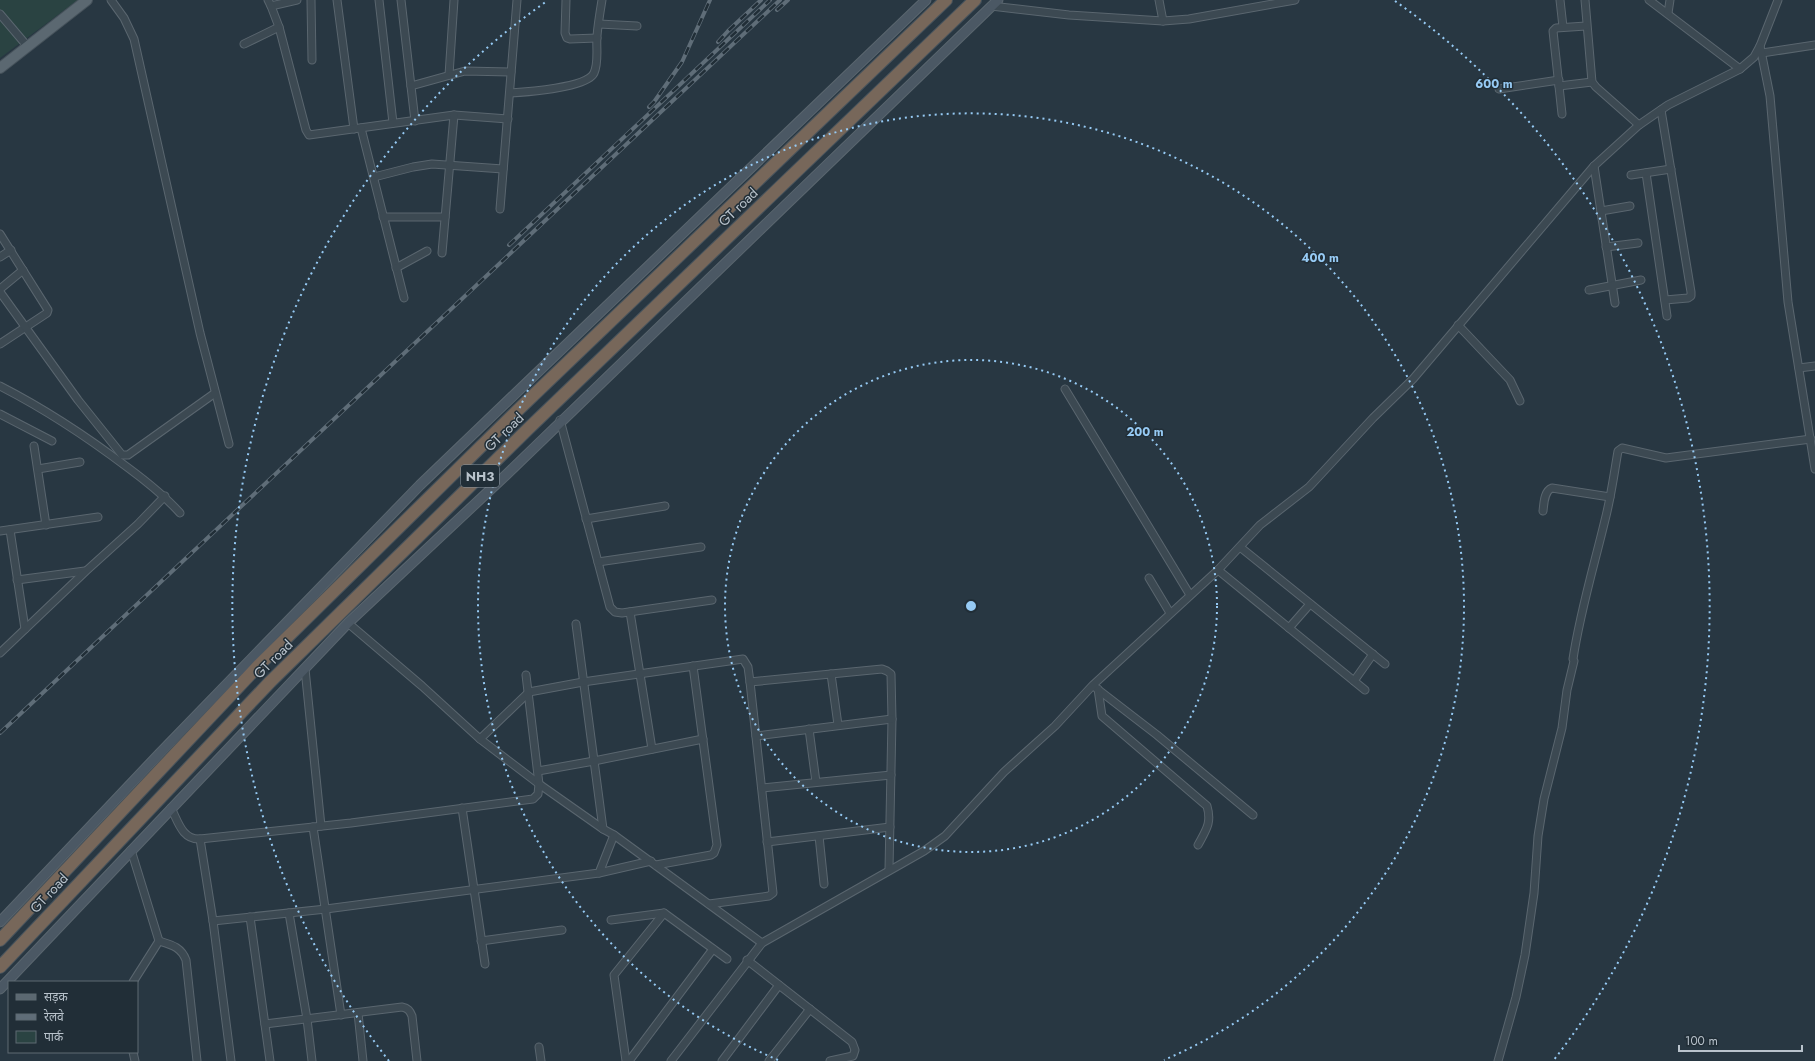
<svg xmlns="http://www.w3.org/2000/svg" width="1815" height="1061" font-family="Jost,'Noto Sans Devanagari',sans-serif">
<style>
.green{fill:#2a4342}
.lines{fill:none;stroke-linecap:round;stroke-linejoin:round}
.street-casing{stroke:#5a666f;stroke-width:9}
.secondary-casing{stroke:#5a666f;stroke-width:11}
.primary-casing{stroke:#46525b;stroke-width:12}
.highway-casing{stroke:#47535c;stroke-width:14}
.street{stroke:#3c4952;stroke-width:7}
.secondary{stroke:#4b5864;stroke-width:9}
.primary{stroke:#5b6871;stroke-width:10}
.highway{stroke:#77675a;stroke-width:12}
.rail-casing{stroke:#5f6d78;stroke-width:4}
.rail{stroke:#212e37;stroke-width:2.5;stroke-dasharray:8;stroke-linecap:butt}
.ring{fill:none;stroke:#96caf4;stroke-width:2;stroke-dasharray:2 4}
.labels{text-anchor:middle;stroke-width:3;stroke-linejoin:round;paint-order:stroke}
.shield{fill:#212e37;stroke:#8b969f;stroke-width:1}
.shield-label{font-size:13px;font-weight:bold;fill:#b9c3cc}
.street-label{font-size:14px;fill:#b9c3cc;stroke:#212e37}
.centre{fill:#96caf4;stroke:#212e37;stroke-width:2}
.ring-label{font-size:12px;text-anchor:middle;font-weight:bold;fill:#96caf4;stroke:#212e37;stroke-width:3;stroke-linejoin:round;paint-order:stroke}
</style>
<rect width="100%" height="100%" fill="#283742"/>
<polygon class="green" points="0,0 78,0 0,58"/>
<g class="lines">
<g class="street-casing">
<g id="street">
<polyline points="111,0 124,18 134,39 200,333 229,444"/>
<polyline points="268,0 271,6 297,0"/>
<polyline points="311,0 312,60"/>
<polyline points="337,0 354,129"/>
<polyline points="379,0 393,123"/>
<polyline points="401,0 415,121"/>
<polyline points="566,0 565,33 567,38 570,39 597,38"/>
<polyline points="1159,0 1163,21"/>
<polyline points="1560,0 1563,27"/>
<polyline points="1585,0 1592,82 1596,87 1639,125"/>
<polyline points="1649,0 1740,69"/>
<polyline points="271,6 279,27 306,130 309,135 454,115 508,119"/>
<polyline points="991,6 1069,15 1163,21 1189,19 1295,0"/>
<polyline points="1668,13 1670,0"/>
<polyline points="0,14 28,47"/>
<polyline points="599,24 637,26"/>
<polyline points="244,44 279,27"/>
<polyline points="1760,46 1778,0"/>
<polyline points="1762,53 1815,45"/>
<polyline points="449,75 454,0"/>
<polyline points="411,86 465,71 511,72"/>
<polyline points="1559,86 1592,82"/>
<polyline points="1499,89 1559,80"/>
<path d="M510 93C526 92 587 88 594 73 599 62 596 48 597 36 598 24 600 12 602 0"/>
<polyline points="1661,110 1691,292 1691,296 1688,298 1665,300"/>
<polyline points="1562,114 1553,31 1556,28 1586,26"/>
<polyline points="361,128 404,298"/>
<polyline points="1594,166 1615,303"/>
<polyline points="1646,173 1667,316"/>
<polyline points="1631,175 1671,169"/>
<polyline points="374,177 413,167 432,164 503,169"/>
<polyline points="500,209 517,0"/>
<polyline points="1601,211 1630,206"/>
<polyline points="383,217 445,217"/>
<polyline points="0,234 48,310 47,313 0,344"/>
<polyline points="1606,247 1638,243"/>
<polyline points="442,253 454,115"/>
<polyline points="0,257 11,250"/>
<polyline points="396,268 427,251"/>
<polyline points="0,289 23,270"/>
<polyline points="1589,290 1641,280"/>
<polyline points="0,292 78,400 122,455 128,455 215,393"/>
<polyline points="1458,325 1510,380 1520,401"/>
<polyline points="1799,368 1815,366"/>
<path d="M0 386C45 409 86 436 127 467 146 481 164 495 180 513"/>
<polyline points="1065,389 1190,595"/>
<polyline points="0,414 52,441"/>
<polyline points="560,420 610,607 615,612 622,613 712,600"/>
<polyline points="34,446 46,525"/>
<polyline points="38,469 80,462"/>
<path d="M1543 511C1544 503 1544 491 1552 488L1610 497"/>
<polyline points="586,519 665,506"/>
<polyline points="10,530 25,629"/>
<polyline points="0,531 98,517"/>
<polyline points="1240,547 1385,664"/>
<polyline points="598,562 701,547"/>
<polyline points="1218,570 1365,690"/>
<polyline points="1149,578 1170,613"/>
<polyline points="17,580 85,571"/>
<polyline points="630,612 652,749"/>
<polyline points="348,623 422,686 480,739 539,784 603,829 614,835 762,943"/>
<polyline points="576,624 603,829"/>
<polyline points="1289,628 1310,604"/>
<polyline points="0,653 86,571 138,524 165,496"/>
<polyline points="305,669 321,826"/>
<polyline points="831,674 838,725"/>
<polyline points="1354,681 1373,654"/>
<polyline points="750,682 882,669 887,671 891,674 892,719 889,870"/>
<polyline points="1096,688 1157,735 1253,815"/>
<path d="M1098 689 1102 716 1207 806C1212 823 1206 830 1198 845"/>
<polyline points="809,729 816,782"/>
<polyline points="756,736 892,719"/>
<polyline points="480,739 529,692 583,682 743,659 748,667 750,682 773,893 769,896 709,904"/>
<polyline points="538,771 594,761 703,739"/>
<polyline points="762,788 891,775"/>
<path d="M171 808C178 821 182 840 200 839L351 823 533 799 538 794 539 784 526 675"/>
<polyline points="462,808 485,964"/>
<polyline points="313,827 341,1015"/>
<polyline points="819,836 824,884"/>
<polyline points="200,839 213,921 326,909 599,873 614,835"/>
<polyline points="767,842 890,827"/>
<polyline points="131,850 159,941 133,982"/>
<polyline points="656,865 711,855 714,853 717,845 693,666"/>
<polyline points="599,873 651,861"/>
<polyline points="289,913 307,1019 312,1061"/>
<polyline points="250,917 270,1061"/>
<polyline points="611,920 664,913 727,959"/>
<polyline points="213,921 231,1061"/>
<path d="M159 941C172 945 181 947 186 960L197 1061"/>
<polyline points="481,941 562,930"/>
<polyline points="747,960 852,1042 855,1050 853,1056 830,1061"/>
<polyline points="358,1013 363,1061"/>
<path d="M265 1024 402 1007C408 1008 410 1011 412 1016L417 1061"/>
<polyline points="539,1047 541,1061"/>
<polyline points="133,1052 135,1061"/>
<polyline points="626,1061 614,975 664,913"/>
<polyline points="629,1061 713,949"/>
<polyline points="671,1061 762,943 924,851 945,836 1004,772 1055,726 1093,685 1218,570 1260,525 1309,487 1373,418 1413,379 1594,166 1639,125 1668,105 1740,69 1754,57 1760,46 1770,96 1788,302 1815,469"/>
<polyline points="722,1061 779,985"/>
<polyline points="769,1061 810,1009"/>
<path d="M1498 1061 1516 997 1525 955 1534 893 1538 836 1544 799 1562 728 1567 690 1574 661 1573 659C1580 612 1594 566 1605 520 1611 497 1614 474 1618 451L1622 448 1666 458 1811 439"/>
</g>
</g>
<g class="secondary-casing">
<g id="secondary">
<polyline points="0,922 159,754 420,485 926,0"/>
<polyline points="0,989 348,623 506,475 998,0"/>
</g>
</g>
<g class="primary-casing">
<polyline id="primary" points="0,68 87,0"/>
</g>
<g class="highway-casing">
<g id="highway">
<polyline points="0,940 258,666 518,410 946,0"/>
<polyline points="0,967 270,682 529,428 975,0"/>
</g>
</g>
<use href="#street" class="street"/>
<use href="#secondary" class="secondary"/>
<use href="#primary" class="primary"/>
<use href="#highway" class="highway"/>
<g class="rail-casing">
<g id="rail">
<polyline points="777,10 788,0"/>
<polyline points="718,42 728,31 761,0"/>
<polyline points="649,107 654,102 682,62 710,0"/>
<polyline points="509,245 770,0"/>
<polyline points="0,733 780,0"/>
</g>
</g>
<use href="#rail" class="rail"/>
</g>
<g class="ring">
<circle cx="971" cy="606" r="246"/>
<path d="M778 1060A493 493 0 1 1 1164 1060"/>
<path d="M389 1061A739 739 0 0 1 547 1M1395 1A739 739 0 0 1 1553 1061"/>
</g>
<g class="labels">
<rect class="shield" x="461" y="465" width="38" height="22" rx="3"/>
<g class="shield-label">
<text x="480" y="481">NH3</text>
</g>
<g class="street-label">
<text transform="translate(738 207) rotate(-44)" y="5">GT road</text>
<text transform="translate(504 432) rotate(-44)" y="5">GT road</text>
<text transform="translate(273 659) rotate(-45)" y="5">GT road</text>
<text transform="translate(49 893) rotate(-47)" y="5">GT road</text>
</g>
</g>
<circle cx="971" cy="606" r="6" class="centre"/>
<g class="ring-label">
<text x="1494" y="88">600 m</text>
<text x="1320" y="262">400 m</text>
<text x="1145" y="436">200 m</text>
</g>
<rect x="8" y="981" width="130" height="72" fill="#212e37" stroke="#5e6a73"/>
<rect x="16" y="994" width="20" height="6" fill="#5b6871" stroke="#5e6a73"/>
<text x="44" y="1001" font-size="12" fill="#b9c3cc">सड़क</text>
<rect x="16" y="1014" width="20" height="6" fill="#5f6d78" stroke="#5e6a73"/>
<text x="44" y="1021" font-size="12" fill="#b9c3cc">रेलवे</text>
<rect x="16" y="1031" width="20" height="12" fill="#2a4342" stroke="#5e6a73"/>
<text x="44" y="1041" font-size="12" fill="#b9c3cc">पार्क</text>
<path d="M1679 1045v6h123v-6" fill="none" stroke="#b9c3cc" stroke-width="2"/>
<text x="1685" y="1045" font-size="12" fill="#b9c3cc" stroke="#212e37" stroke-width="3" paint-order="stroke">100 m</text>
</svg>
